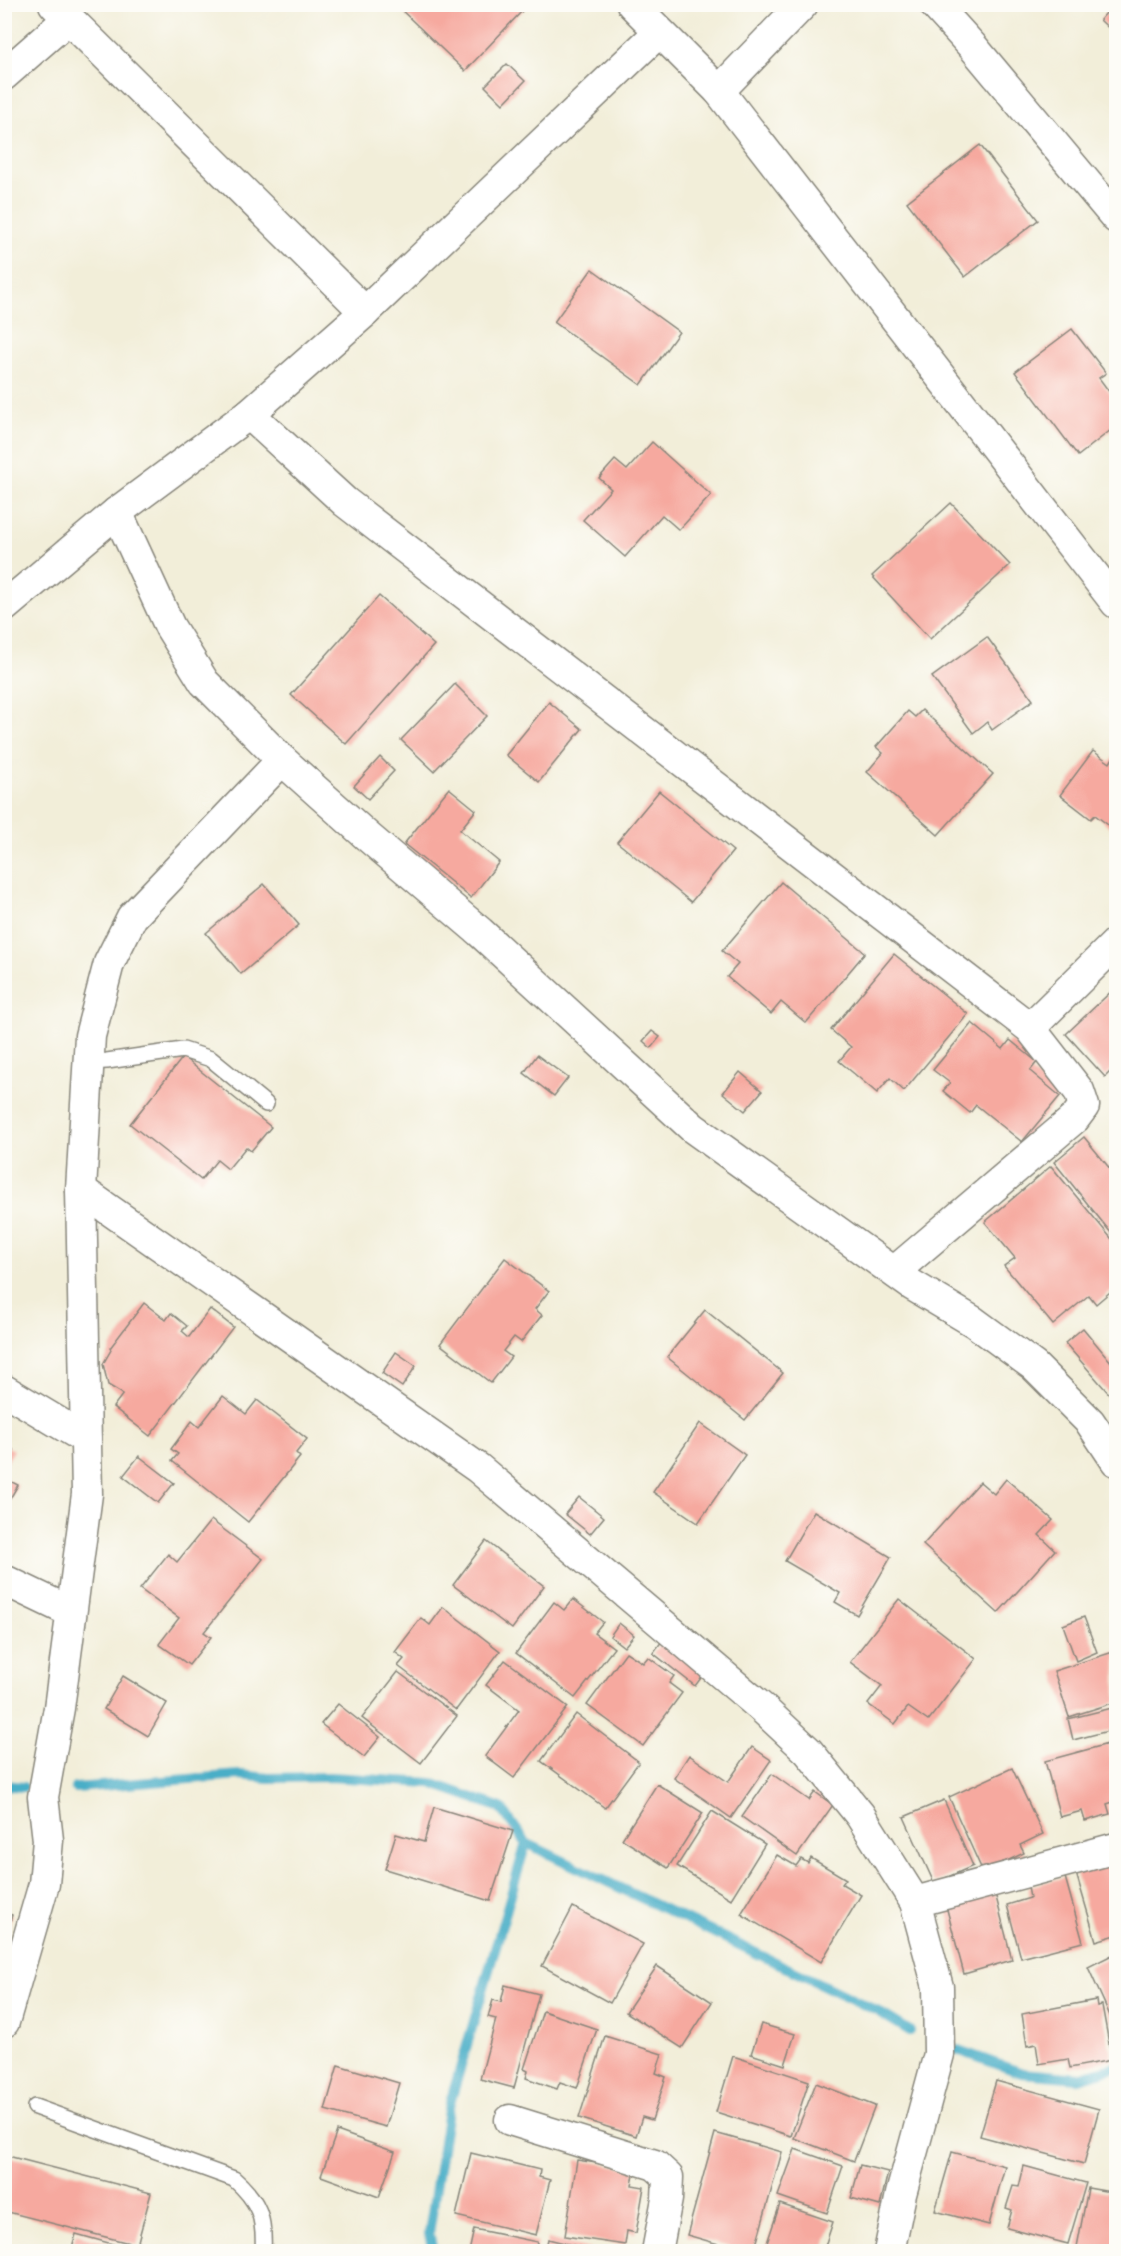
<svg xmlns="http://www.w3.org/2000/svg" width="1121" height="2256" font-family="'Libre Caslon Text',serif">
<style>
.lines{fill:none;stroke-linecap:round;stroke-linejoin:round}
.stream{stroke:#48aec7;stroke-width:10}
.building{fill:#f6a99f}
.service-casing{stroke:#87857a;stroke-width:18}
.minor-casing{stroke:#87857a;stroke-width:33}
.service{stroke:#fff;stroke-width:15}
.minor{stroke:#fff;stroke-width:30}
</style>
<rect width="100%" height="100%" fill="#fdfcf7"/>
<filter id="ink" filterUnits="userSpaceOnUse"><feTurbulence type="fractalNoise" baseFrequency=".0167" numOctaves="2"/><feDisplacementMap in="SourceGraphic" scale="12" xChannelSelector="R" yChannelSelector="G"/><feConvolveMatrix kernelMatrix="1 2 1 2 8 2 1 2 1" color-interpolation-filters="sRGB"/></filter>
<filter id="wash" filterUnits="userSpaceOnUse"><feTurbulence type="fractalNoise" baseFrequency=".008" numOctaves="4" result="noise"/><feDisplacementMap in="SourceGraphic" scale="24" xChannelSelector="R" yChannelSelector="G"/><feGaussianBlur stdDeviation="1.35" result="paint"/><feColorMatrix in="noise" values="0 0 0 0 0 0 0 0 0 0 0 0 0 0 0 0 0 1.4 0 .05"/><feComposite in="paint" operator="in"/></filter>
<g filter="url(#wash)">
<rect width="100%" height="100%" fill="#f2eed9"/>
<g class="lines">
<g class="stream">
<polyline points="4,1785 23,1787"/>
<polyline points="75,1788 240,1775 268,1778 330,1777 431,1783 501,1808 526,1843 448,2110 429,2233 433,2252"/>
<polyline points="526,1843 877,2011 910,2031"/>
<polyline points="958,2050 1022,2073 1079,2078 1116,2067"/>
</g>
</g>
<g id="blocks">
<g class="building">
<polygon points="395,4 522,4 525,8 465,71"/>
<polygon points="1114,4 1116,4 1116,35 1100,20"/>
<polygon points="507,64 525,81 503,104 485,86"/>
<polygon points="980,145 1038,220 965,277 907,202"/>
<polygon points="592,269 679,332 641,385 554,322"/>
<polygon points="1072,329 1106,373 1099,378 1116,401 1116,426 1078,456 1015,372"/>
<polygon points="652,442 711,495 679,530 662,515 625,557 583,520 611,489 599,478 615,460 627,470"/>
<polygon points="951,503 1010,565 930,639 872,576"/>
<polygon points="379,596 434,645 346,744 291,695"/>
<polygon points="987,637 1033,700 992,730 987,722 973,733 932,677"/>
<polygon points="455,684 487,716 434,771 401,740"/>
<polygon points="549,702 582,729 539,782 506,755"/>
<polygon points="922,710 993,774 938,835 867,772 883,753 876,747 908,711 915,717"/>
<polygon points="1093,751 1110,763 1116,753 1116,831 1095,815 1091,819 1060,795"/>
<polygon points="380,757 394,771 368,799 354,786"/>
<polygon points="449,788 476,810 460,830 499,862 471,898 404,844"/>
<polygon points="659,791 733,851 691,902 617,842"/>
<polygon points="781,882 865,953 806,1023 781,1002 771,1014 727,977 738,964 722,951"/>
<polygon points="264,884 299,925 241,974 206,933"/>
<polygon points="894,954 968,1014 904,1091 890,1078 877,1093 839,1061 851,1047 831,1030"/>
<polygon points="1116,987 1116,1066 1105,1077 1066,1034"/>
<polygon points="972,1023 1003,1049 1010,1040 1037,1062 1030,1071 1060,1096 1022,1142 976,1105 970,1113 943,1091 950,1083 933,1070"/>
<polygon points="652,1031 660,1037 651,1048 643,1041"/>
<polygon points="537,1055 568,1078 554,1096 524,1073"/>
<polygon points="183,1057 271,1127 251,1151 246,1147 228,1169 217,1160 201,1180 130,1124"/>
<polygon points="740,1072 762,1091 745,1111 723,1093"/>
<polygon points="1084,1137 1116,1176 1116,1239 1054,1162"/>
<polygon points="1051,1166 1116,1244 1116,1287 1096,1304 1089,1295 1053,1325 1004,1266 1015,1258 985,1222"/>
<polygon points="505,1258 549,1291 535,1309 542,1315 521,1342 514,1337 503,1351 511,1357 491,1383 440,1344"/>
<polygon points="144,1303 166,1320 171,1313 187,1326 182,1331 189,1337 210,1309 233,1327 150,1436 113,1407 123,1394 108,1385 103,1364 111,1350 110,1348"/>
<polygon points="705,1310 783,1373 745,1420 667,1357"/>
<polygon points="1083,1328 1116,1368 1116,1391 1111,1396 1065,1343"/>
<polygon points="396,1352 416,1366 402,1387 382,1373"/>
<polygon points="223,1396 246,1414 257,1400 307,1439 296,1453 300,1457 248,1522 172,1461 178,1454 171,1449 192,1421 199,1427"/>
<polygon points="700,1423 745,1455 698,1523 653,1492"/>
<polygon points="4,1445 14,1450 4,1467"/>
<polygon points="139,1456 174,1483 158,1503 123,1476"/>
<polygon points="4,1478 18,1485 4,1509"/>
<polygon points="1006,1479 1053,1520 1039,1535 1055,1550 998,1613 923,1545 980,1482 994,1494"/>
<polygon points="579,1497 604,1517 590,1534 565,1514"/>
<polygon points="814,1511 891,1557 857,1615 835,1602 840,1593 785,1561"/>
<polygon points="211,1520 263,1559 204,1632 211,1637 189,1665 159,1644 179,1618 140,1589 168,1554 177,1562"/>
<polygon points="486,1541 544,1586 512,1629 453,1585"/>
<polygon points="573,1599 603,1622 594,1633 614,1648 575,1698 516,1653 554,1602 564,1610"/>
<polygon points="899,1599 976,1659 928,1721 908,1707 895,1724 868,1704 882,1686 850,1662"/>
<polygon points="443,1607 500,1651 456,1710 398,1666 404,1659 395,1652 421,1618 430,1625"/>
<polygon points="1084,1617 1097,1652 1076,1661 1063,1625"/>
<polygon points="619,1623 634,1635 624,1647 610,1636"/>
<polygon points="665,1637 707,1670 695,1686 653,1653"/>
<polygon points="1116,1651 1116,1702 1069,1717 1054,1671"/>
<polygon points="626,1652 643,1663 648,1657 674,1676 669,1683 682,1693 643,1746 587,1705"/>
<polygon points="505,1660 568,1707 514,1778 485,1756 519,1710 486,1685"/>
<polygon points="398,1672 457,1716 421,1763 362,1718"/>
<polygon points="123,1676 167,1703 148,1736 104,1709"/>
<polygon points="338,1704 380,1737 364,1757 321,1724"/>
<polygon points="1116,1707 1116,1729 1073,1740 1068,1719"/>
<polygon points="576,1714 639,1762 605,1808 541,1761"/>
<polygon points="1108,1744 1116,1776 1116,1801 1107,1804 1110,1814 1085,1821 1082,1811 1060,1817 1045,1761"/>
<polygon points="752,1747 771,1760 731,1818 674,1778 689,1755 728,1782"/>
<polygon points="1012,1768 1043,1834 1020,1845 1024,1853 983,1872 949,1797"/>
<polygon points="772,1774 809,1800 815,1792 833,1805 797,1856 742,1817"/>
<polygon points="657,1784 703,1813 668,1868 622,1839"/>
<polygon points="944,1800 973,1866 934,1883 904,1817"/>
<polygon points="434,1807 513,1831 490,1901 385,1869 396,1834 424,1842"/>
<polygon points="712,1811 765,1844 731,1899 677,1866"/>
<polygon points="777,1855 796,1866 801,1859 808,1863 811,1858 846,1879 842,1884 861,1895 821,1962 741,1914"/>
<polygon points="1116,1860 1116,1935 1096,1941 1076,1873"/>
<polygon points="1065,1877 1083,1942 1021,1958 1007,1905 1030,1898 1028,1887"/>
<polygon points="994,1889 1012,1960 964,1974 945,1902"/>
<polygon points="573,1907 643,1944 610,2003 542,1966"/>
<polygon points="4,1912 12,1915 5,1940 4,1940"/>
<polygon points="1116,1953 1116,2029 1088,1967"/>
<polygon points="657,1966 712,2002 682,2048 626,2012"/>
<polygon points="505,1985 539,1994 514,2088 480,2079 496,2019 488,2017 493,2000 501,2002"/>
<polygon points="1096,2000 1097,2006 1102,2005 1112,2060 1070,2068 1068,2059 1039,2064 1036,2044 1027,2046 1022,2014"/>
<polygon points="543,2011 597,2029 577,2088 560,2082 557,2089 526,2078 528,2071 524,2069"/>
<polygon points="761,2024 795,2034 785,2065 751,2054"/>
<polygon points="605,2036 662,2054 656,2073 666,2077 652,2120 642,2117 636,2136 579,2118"/>
<polygon points="733,2056 809,2081 791,2136 716,2112"/>
<polygon points="338,2065 399,2083 386,2127 325,2110"/>
<polygon points="996,2081 1099,2109 1084,2164 980,2136"/>
<polygon points="816,2083 875,2106 854,2161 794,2138"/>
<polygon points="337,2131 395,2152 379,2197 321,2176"/>
<polygon points="715,2133 782,2152 754,2252 746,2252 687,2235"/>
<polygon points="795,2149 843,2166 827,2213 778,2196"/>
<polygon points="952,2152 1005,2166 989,2225 935,2211"/>
<polygon points="471,2153 540,2170 539,2177 550,2180 536,2235 456,2216"/>
<polygon points="4,2155 151,2193 137,2245 4,2211"/>
<polygon points="577,2160 635,2169 632,2185 644,2187 636,2233 627,2231 625,2245 565,2236"/>
<polygon points="860,2165 888,2172 880,2206 851,2198"/>
<polygon points="1024,2166 1086,2183 1068,2244 1007,2228 1012,2210 1006,2208 1013,2186 1019,2187"/>
<polygon points="1088,2188 1116,2193 1116,2252 1099,2252 1077,2247"/>
<polygon points="780,2204 833,2222 823,2252 764,2252"/>
<polygon points="474,2229 537,2242 535,2252 469,2252"/>
<polygon points="76,2234 138,2251 138,2252 71,2252"/>
<polygon points="548,2239 597,2251 597,2252 545,2252"/>
</g>
</g>
</g>
<g filter="url(#ink)">
<use href="#blocks" fill-opacity="0" stroke="#87857a" stroke-width="1.5"/>
<g class="lines">
<g class="service-casing">
<g id="service">
<polyline points="88,1062 107,1061 183,1050 211,1059 266,1104"/>
<path d="M35 2107 234 2179C259 2201 265 2218 263 2252"/>
</g>
</g>
<g class="minor-casing">
<g id="minor">
<polyline points="54,4 365,312"/>
<polyline points="632,4 719,91 1116,603"/>
<polyline points="934,4 974,48 1116,218"/>
<polyline points="4,75 68,19"/>
<polyline points="719,91 803,4"/>
<polyline points="249,414 345,502 1030,1028 1079,1091 1084,1106 1075,1118 895,1271"/>
<polyline points="117,512 170,627 204,682 282,760 367,836 480,932 693,1128 912,1285 974,1322 1034,1366 1090,1422 1116,1461"/>
<polyline points="4,607 117,512 249,414 365,312 659,32"/>
<polyline points="1030,1028 1116,943"/>
<polyline points="81,1190 478,1468 762,1708 808,1751 860,1815 915,1902 938,1987 939,2054 901,2194 889,2252"/>
<polyline points="4,1390 86,1439"/>
<polyline points="4,1580 71,1612"/>
<polyline points="915,1902 1116,1848"/>
<polyline points="4,2022 44,1884 48,1840 43,1797 59,1708 87,1494 81,1190 90,1036 109,963 132,917 282,760"/>
<polyline points="510,2120 655,2165 668,2177 667,2199 657,2252"/>
</g>
</g>
<use href="#service" class="service"/>
<use href="#minor" class="minor"/>
</g>
</g>
<rect width="1121" height="2256" fill="none" stroke="#fdfcf7" stroke-width="24"/>
</svg>
